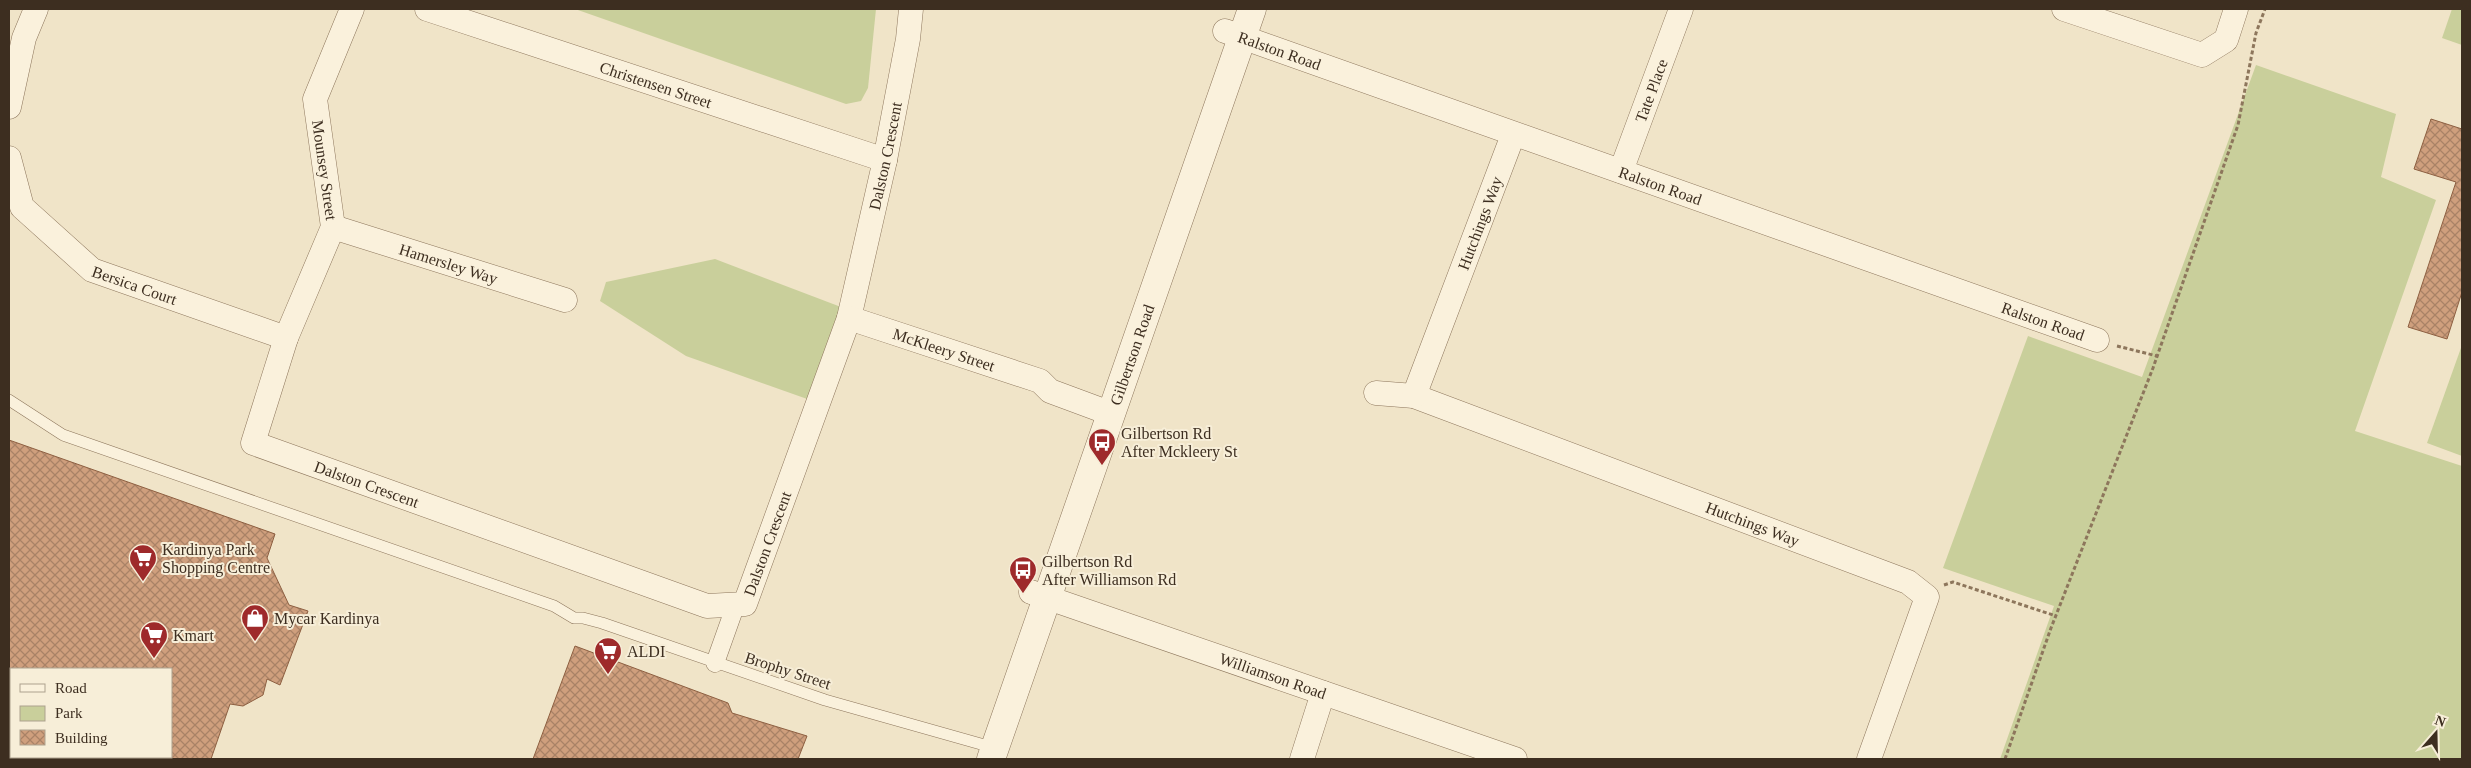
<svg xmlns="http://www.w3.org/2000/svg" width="2471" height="768" font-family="Georgia,serif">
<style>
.green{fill:#c9cf9b}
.building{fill:url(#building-cross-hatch);stroke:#8d5f41}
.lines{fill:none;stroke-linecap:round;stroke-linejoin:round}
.service-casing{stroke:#8d765c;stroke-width:12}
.pedestrian-casing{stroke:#8d765c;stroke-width:19}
.minor-casing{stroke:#8d765c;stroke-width:25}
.tertiary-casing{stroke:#8d765c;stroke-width:29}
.path{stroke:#8d765c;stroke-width:3;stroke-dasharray:4 2.5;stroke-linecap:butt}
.service{stroke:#faf1dc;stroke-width:11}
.pedestrian{stroke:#faf1dc;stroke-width:18}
.minor{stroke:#faf1dc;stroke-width:24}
.tertiary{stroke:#faf1dc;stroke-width:28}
.labels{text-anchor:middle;stroke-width:4;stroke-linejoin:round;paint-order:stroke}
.street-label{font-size:16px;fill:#3d2e20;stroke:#f7eed8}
.poi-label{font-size:16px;fill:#3d2e20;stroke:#f7eed8;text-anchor:start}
</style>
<defs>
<pattern id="building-cross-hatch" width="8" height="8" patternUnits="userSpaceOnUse" patternTransform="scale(1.25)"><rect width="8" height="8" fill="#cf9f7d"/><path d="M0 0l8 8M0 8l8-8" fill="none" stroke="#a98266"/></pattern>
</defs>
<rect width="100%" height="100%" fill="#f0e4c8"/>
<g class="green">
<polygon points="575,9 876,9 868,88 861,101 846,104"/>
<polygon points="2452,9 2462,9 2462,45 2442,38"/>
<polygon points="2256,65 2396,114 2381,177 2436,200 2355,431 2462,466 2462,759 2000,759 2054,606 1943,568 2028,336 2142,377"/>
<polygon points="715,259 841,307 810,400 686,356 600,301 606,282"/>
<polygon points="2462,345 2462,456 2427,443"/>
</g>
<g class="building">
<polygon points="2431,119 2462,129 2462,292 2447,339 2408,327 2456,182 2414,169"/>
<polygon points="9,440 275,534 267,558 289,605 308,611 280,685 267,679 263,695 243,706 230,704 211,759 171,759 171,669 9,669"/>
<polygon points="575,646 728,703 732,713 807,736 798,759 533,759"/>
</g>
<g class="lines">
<g class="service-casing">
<polyline id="service" points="9,400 63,435 554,606 574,618 583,618 602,623 825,700 995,748"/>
</g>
<g class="pedestrian-casing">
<polyline id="pedestrian" points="715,663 736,604"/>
</g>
<g class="minor-casing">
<g id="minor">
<path id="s1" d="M352 9 315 99 333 227 286 338 253 443 707 606 745 604 849 318 885 160 908 39 911 9"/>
<path id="s2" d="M427 9 885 160"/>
<polyline points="2064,9 2202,55 2226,40 2236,9"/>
<path id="s3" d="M1225 31 2097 340"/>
<polyline points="9,107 24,38 36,9"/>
<path id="s4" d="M9 158 22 207 92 270 286 338"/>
<path id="s5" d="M1621 171 1681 9"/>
<path id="s6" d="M333 227 565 300"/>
<path id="s7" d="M849 318 1040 381 1050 391 1112 414"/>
<path id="s8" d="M1376 393 1414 396 1908 582 1927 597 1869 759"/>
<path id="s9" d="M1414 396 1513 135"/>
<path id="s10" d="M1031 592 1515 759"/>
<polyline points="1302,759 1323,693"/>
</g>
</g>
<g class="tertiary-casing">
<g id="tertiary">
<path id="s11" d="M991 759 1252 9"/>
</g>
</g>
<g class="path">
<polyline points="2117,346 2157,356"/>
<polyline points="1944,585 1953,582 2056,616"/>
<polyline points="2005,759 2051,628 2153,368 2238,125 2256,33 2265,9"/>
</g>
<use href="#service" class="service"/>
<use href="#pedestrian" class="pedestrian"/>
<use href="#minor" class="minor"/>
<use href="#tertiary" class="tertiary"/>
</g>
<defs>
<g id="bus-pin" transform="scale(1.4375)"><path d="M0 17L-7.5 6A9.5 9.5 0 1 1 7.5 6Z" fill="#9e2a2b" stroke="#f7eed8"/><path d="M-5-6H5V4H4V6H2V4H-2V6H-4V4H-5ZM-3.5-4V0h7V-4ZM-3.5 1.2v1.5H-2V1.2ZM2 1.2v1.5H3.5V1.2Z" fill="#fff"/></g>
<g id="supermarket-pin" transform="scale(1.4375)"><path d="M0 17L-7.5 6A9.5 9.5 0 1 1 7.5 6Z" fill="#9e2a2b" stroke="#f7eed8"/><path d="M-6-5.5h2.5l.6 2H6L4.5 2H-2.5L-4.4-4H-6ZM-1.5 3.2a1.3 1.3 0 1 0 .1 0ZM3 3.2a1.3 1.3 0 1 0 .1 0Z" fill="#fff"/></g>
<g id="shop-pin" transform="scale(1.4375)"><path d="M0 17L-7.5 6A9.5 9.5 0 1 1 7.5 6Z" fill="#9e2a2b" stroke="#f7eed8"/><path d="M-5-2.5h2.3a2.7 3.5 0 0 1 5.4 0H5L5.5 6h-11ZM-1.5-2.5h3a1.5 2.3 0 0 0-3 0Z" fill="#fff"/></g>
</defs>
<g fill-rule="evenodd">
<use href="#bus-pin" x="1102" y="442"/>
<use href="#supermarket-pin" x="143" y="558"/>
<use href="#bus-pin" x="1023" y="570"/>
<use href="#shop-pin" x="255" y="618"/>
<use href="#supermarket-pin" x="154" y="635"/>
<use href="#supermarket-pin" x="608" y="651"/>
</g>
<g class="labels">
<g class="street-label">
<text dy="6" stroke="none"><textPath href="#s3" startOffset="58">Ralston Road</textPath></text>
<text dy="6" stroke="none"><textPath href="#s2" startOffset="241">Christensen Street</textPath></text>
<text dy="6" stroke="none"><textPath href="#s5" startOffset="86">Tate Place</textPath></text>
<text dy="6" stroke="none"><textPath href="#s1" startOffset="1448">Dalston Crescent</textPath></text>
<text dy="6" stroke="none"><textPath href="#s1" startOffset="169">Mounsey Street</textPath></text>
<text dy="6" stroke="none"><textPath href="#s3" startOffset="462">Ralston Road</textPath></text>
<text dy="6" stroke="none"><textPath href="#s9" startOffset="185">Hutchings Way</textPath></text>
<text dy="6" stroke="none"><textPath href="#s6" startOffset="121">Hamersley Way</textPath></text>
<text dy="6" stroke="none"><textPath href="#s4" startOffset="190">Bersica Court</textPath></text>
<text dy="6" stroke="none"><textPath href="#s3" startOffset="868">Ralston Road</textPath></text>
<text dy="6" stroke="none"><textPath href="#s7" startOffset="100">McKleery Street</textPath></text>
<text dy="6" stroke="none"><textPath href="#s11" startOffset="428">Gilbertson Road</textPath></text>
<text dy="6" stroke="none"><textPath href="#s1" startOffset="578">Dalston Crescent</textPath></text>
<text dy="6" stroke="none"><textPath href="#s8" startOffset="400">Hutchings Way</textPath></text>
<text dy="6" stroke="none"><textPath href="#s1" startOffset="1042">Dalston Crescent</textPath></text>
<text transform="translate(788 670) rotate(18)" y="6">Brophy Street</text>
<text dy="6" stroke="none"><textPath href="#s10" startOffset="256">Williamson Road</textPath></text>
</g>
<g class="poi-label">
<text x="1121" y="439">Gilbertson Rd<tspan x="1121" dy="18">After Mckleery St</tspan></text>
<text x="162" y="555">Kardinya Park<tspan x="162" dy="18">Shopping Centre</tspan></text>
<text x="1042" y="567">Gilbertson Rd<tspan x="1042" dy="18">After Williamson Rd</tspan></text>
<text x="274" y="624">Mycar Kardinya</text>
<text x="173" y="641">Kmart</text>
<text x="627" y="657">ALDI</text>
</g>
</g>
<rect width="2471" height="768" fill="none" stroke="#3d2e20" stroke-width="20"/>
<rect x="10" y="668" width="162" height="90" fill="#f7eed8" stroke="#ada18e"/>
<rect x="20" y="684" width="25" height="8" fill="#faf1dc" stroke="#ada18e"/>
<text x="55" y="693" font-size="15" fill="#3d2e20">Road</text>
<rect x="20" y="706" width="25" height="15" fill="#c9cf9b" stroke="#ada18e"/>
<text x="55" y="718" font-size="15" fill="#3d2e20">Park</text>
<rect x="20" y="730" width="25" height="15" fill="url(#building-cross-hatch)" stroke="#ada18e"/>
<text x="55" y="743" font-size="15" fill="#3d2e20">Building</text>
<g transform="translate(2436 733) rotate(20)" stroke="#f7eed8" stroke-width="4" paint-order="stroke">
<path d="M0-4L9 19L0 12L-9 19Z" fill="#3d2e20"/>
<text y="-8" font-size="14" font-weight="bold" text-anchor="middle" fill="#3d2e20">N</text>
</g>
</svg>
